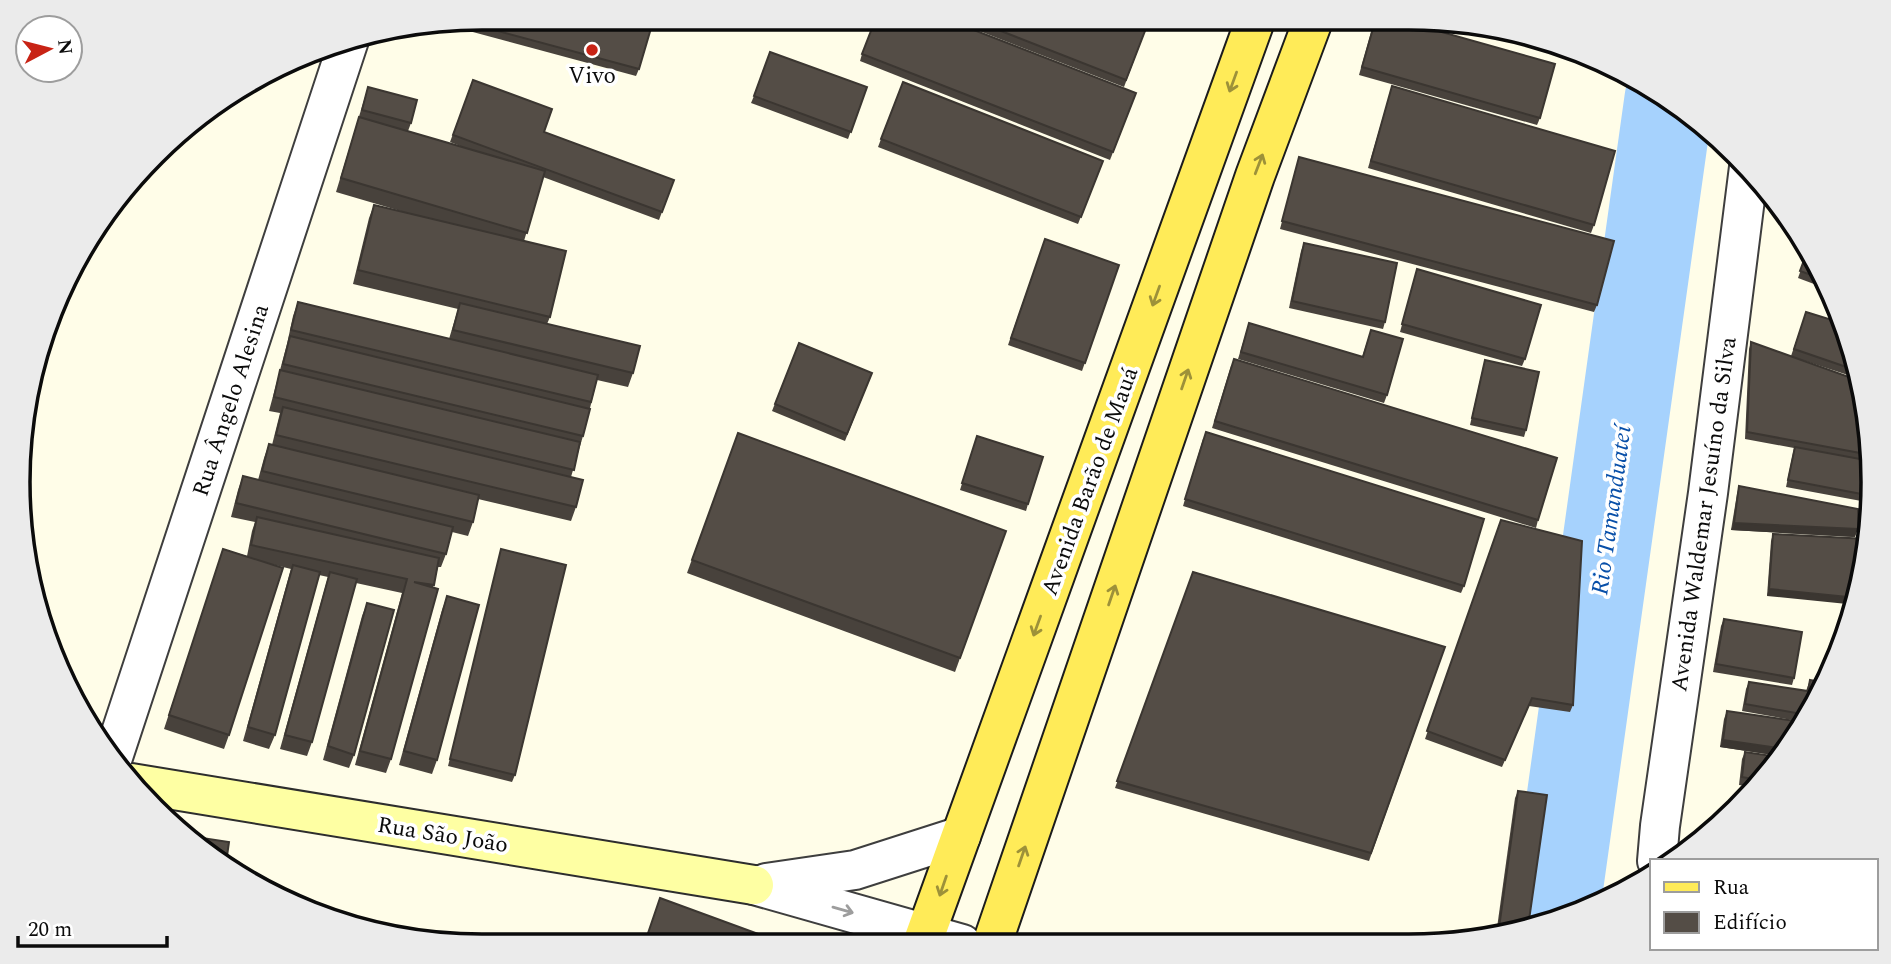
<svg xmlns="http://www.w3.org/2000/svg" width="1891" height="964" font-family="Spectral,serif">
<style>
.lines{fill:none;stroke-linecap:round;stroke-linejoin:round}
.river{stroke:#a6d2fd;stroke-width:89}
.street-casing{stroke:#3e3e3e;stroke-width:42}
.secondary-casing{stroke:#2d2d2d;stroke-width:42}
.primary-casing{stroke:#1c1c1c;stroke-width:42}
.street{stroke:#fff;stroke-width:38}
.secondary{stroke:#feffa3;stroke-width:38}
.primary{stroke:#ffeb58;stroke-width:38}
.wall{fill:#48423c}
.shaded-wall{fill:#3b3631}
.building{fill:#544d46;stroke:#3b3631;stroke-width:2}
.oneway{stroke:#9d9139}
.oneway2{stroke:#9d9d9d}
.poi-dot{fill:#c82315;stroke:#fff;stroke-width:2.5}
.labels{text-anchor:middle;stroke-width:7;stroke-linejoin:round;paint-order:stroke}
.poi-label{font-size:23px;fill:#0b0b0b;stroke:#fff}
.street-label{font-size:23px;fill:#0b0b0b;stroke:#fff}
.water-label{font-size:24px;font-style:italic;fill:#084fa8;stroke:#fff}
.rim{fill:none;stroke:#0b0b0b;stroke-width:3.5}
</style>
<rect width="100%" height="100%" fill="#fffde8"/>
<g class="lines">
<polyline class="river" points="1554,920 1669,99"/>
<g class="street-casing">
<g id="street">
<polyline points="112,760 349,40"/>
<polyline points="1657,861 1660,826 1708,493 1749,167"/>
<polyline points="766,883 855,870 961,836"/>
<polyline points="754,885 962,944"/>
</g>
</g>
<g class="secondary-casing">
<polyline id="secondary" points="131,783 754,885"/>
</g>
<g class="primary-casing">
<g id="primary">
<polyline points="922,944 1256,18"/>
<polyline points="992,944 1255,176 1314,18"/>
</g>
</g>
<use href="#street" class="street"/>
<use href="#secondary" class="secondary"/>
<use href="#primary" class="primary"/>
</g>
<g class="wall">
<polygon points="482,18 639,69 636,76 443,24"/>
<polygon points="946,18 1150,18 1124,87"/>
<polygon points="1375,18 1540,118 1537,125 1359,75"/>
<polygon points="862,54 1136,93 1110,160 860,61"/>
<polygon points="473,80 544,132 674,180 659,220 543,177 524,241 550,317 547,324 633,373 628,387 597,380 583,436 571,477 576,507 571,521 478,499 473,522 468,536 452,532 446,554 441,567 438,567 391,759 386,773 355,765 402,593 356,583 312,742 307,756 280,749 328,577 319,575 275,735 269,749 243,741 291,569 267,563 229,735 224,749 164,729 223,549 247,556 252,531 255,522 231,517 238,490 243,476 258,480 264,458 269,444 272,445 280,413 269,411 287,344 293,316 298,302 449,339 458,309 353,284 369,218 374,205 404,212 336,192 368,87 411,123 408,131 463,147 450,142"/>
<polygon points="867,87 848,139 751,103 754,96"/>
<polygon points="1390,93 1594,225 1591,233 1368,168"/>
<polygon points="881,139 1103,161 1078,224 878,147"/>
<polygon points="1299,157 1597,305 1594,312 1280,229"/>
<polygon points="1045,239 1119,265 1082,371 1008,345"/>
<polygon points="1304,243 1385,322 1383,329 1289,308 1301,251"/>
<polygon points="1809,247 1811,250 1830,290 1798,278"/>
<polygon points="1417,269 1525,359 1522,366 1400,332"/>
<polygon points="1806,312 1849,333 1860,379 1793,357 1870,422 1872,503 1786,487 1794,448 1745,439 1749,349 1751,342 1791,356"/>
<polygon points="1249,323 1362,357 1371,330 1387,395 1384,403 1238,359"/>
<polygon points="799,343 872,373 845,441 772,411"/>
<polygon points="1485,360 1526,430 1524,437 1470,425 1483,367"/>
<polygon points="1231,366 1538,520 1536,528 1212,428"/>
<polygon points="738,433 1006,531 955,672 687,573"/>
<polygon points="977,436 1028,504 1026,511 960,490"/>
<polygon points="1203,439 1464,586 1461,593 1183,506"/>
<polygon points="1739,486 1855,537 1731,530 1737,494"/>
<polygon points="1501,520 1573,705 1570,712 1529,706 1502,767 1425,739"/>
<polygon points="1773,534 1868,542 1767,596 1771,541"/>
<polygon points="501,549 515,775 512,782 448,766"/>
<polygon points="1193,572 1445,647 1369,861 1115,788"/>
<polygon points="447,596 437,760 432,774 399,765 442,610"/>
<polygon points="367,603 354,755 349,768 323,760 362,616"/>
<polygon points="1724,619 1794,678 1792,685 1713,672 1721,626"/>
<polygon points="1810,680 1825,688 1803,722 1742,711 1746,689 1749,682 1806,691"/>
<polygon points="1727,711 1802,722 1780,756 1720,747 1724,719"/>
<polygon points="1745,752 1779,757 1759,788 1739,785 1742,759"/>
<polygon points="1518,791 1528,927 1496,935 1515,798"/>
</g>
<g class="shaded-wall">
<polygon points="1734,523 1858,529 1855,537 1731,530"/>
<polygon points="1769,589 1858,598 1857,605 1767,596"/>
<polygon points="1723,740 1785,749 1780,756 1720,747"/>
</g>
<g class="building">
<polygon points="482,18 654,18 639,69 461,21"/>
<polygon points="876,18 943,18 1136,93 1113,152 862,54"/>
<polygon points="968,18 1150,18 1126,80"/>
<polygon points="1376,18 1392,18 1555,64 1540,118 1362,67"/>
<polygon points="770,52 867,87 851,132 754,96"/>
<polygon points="473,80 552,109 544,132 674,180 662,212 453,135"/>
<polygon points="903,82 1103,161 1081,217 881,139"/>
<polygon points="1392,86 1615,151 1594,225 1371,161"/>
<polygon points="368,87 417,100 411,123 362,110"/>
<polygon points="359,117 545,171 527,233 341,178"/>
<polygon points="1299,157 1614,241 1597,305 1282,221"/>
<polygon points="374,205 566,251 550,317 358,270"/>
<polygon points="1045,239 1119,265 1085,363 1011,338"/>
<polygon points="1304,243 1397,263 1385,322 1292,301"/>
<polygon points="1809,247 1811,250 1825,280 1800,271"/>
<polygon points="1417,269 1541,305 1525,359 1402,324"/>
<polygon points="298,302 598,375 591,402 291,330"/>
<polygon points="460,303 640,346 633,373 453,330"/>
<polygon points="1806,312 1845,324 1849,333 1858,371 1794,349"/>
<polygon points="1249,323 1363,357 1371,330 1403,339 1387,395 1241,352"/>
<polygon points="290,336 590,409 583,436 283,364"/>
<polygon points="1751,342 1860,381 1870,422 1871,455 1747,432"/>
<polygon points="799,343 872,373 847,434 775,404"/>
<polygon points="1234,359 1557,458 1538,520 1215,421"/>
<polygon points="1485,360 1539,372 1526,430 1472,418"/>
<polygon points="280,370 580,442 574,470 274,397"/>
<polygon points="283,407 583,480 576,507 276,435"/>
<polygon points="1206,432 1484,519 1464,586 1185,499"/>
<polygon points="738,433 1006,531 960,658 692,560"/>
<polygon points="977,436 1043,457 1028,504 962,483"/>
<polygon points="269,444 479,495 473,522 262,471"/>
<polygon points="1795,447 1871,461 1872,496 1788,480"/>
<polygon points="243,476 453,527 446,554 236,503"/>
<polygon points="1739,486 1858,509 1858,529 1734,523"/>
<polygon points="257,517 439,558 434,585 414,582 438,589 391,759 360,751 407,579 251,545"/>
<polygon points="1501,520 1582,541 1573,705 1532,698 1505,760 1427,731"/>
<polygon points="1773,534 1867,539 1858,598 1769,589"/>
<polygon points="223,549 283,568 229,735 169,715"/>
<polygon points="501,549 566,565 515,775 450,759"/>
<polygon points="293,565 320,572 275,735 248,727"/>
<polygon points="330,572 357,579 312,742 285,735"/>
<polygon points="1193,572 1445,647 1371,853 1117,781"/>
<polygon points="447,596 479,605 437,760 404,751"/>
<polygon points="367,603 394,610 354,755 328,746"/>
<polygon points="1724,619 1802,632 1794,678 1716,664"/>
<polygon points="1810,680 1827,683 1825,688 1807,715 1745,704 1749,682 1808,691"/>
<polygon points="1727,711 1802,722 1785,749 1723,740"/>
<polygon points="1745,752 1779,757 1763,781 1742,777"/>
<polygon points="1518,791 1547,795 1528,927 1498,935"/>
<polygon points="189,836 229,842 226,863"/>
<polygon points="660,898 788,945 644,945"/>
</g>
<defs><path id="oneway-shaft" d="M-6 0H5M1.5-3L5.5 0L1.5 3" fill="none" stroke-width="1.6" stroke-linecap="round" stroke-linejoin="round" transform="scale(1.75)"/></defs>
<g class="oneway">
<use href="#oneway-shaft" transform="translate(1233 82) rotate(110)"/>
<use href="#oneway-shaft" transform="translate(1259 164) rotate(-69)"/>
<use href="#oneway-shaft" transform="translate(1156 296) rotate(110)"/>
<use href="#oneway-shaft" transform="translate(1185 379) rotate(-71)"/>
<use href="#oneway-shaft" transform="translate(1112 595) rotate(-71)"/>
<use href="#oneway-shaft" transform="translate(1037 626) rotate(110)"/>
<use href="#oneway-shaft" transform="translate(1022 856) rotate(-71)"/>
<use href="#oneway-shaft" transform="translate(943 886) rotate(109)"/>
</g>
<use class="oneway2" href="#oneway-shaft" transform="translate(843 910) rotate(16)"/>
<circle class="poi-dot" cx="592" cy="50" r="7"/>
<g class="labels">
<g class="poi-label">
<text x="592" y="83">Vivo</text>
</g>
<g class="street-label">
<text transform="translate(230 400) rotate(-72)" y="8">Rua Ângelo Alesina</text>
<text transform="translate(1089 481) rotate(-70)" y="8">Avenida Barão de Mauá</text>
<text transform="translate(1703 514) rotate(-82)" y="8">Avenida Waldemar Jesuíno da Silva</text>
<text transform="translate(443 834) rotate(9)" y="8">Rua São João</text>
</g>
<g class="water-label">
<text transform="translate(1611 510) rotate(-82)" y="8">Rio Tamanduateí</text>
</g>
</g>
<path d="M0 0H1891V964H0ZM482 30H1409A452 452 0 0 1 1861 482V482A452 452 0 0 1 1409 934H482A452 452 0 0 1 30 482V482A452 452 0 0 1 482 30Z" fill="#ebebeb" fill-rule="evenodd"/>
<path class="rim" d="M482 30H1409A452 452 0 0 1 1861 482V482A452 452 0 0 1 1409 934H482A452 452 0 0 1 30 482V482A452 452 0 0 1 482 30Z"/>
<rect x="1650" y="859" width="228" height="91" fill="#ffffff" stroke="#9d9d9d" stroke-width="2"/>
<rect x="1664" y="882" width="35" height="10" fill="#ffeb58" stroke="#9d9d9d" stroke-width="2"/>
<text x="1713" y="894" font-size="21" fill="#0b0b0b">Rua</text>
<rect x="1664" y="912" width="35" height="21" fill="#544d46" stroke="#9d9d9d" stroke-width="2"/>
<text x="1713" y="929" font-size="21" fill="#0b0b0b">Edifício</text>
<g transform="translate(49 49) rotate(83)"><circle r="33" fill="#ffffff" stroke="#9d9d9d" stroke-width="2"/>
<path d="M0-5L12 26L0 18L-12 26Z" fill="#c82315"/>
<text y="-10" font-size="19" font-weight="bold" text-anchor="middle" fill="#0b0b0b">N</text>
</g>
<path d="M18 936v10h149v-10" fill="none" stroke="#0b0b0b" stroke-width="3.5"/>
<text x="28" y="936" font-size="21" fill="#0b0b0b" stroke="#ffffff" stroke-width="5" paint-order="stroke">20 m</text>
</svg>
